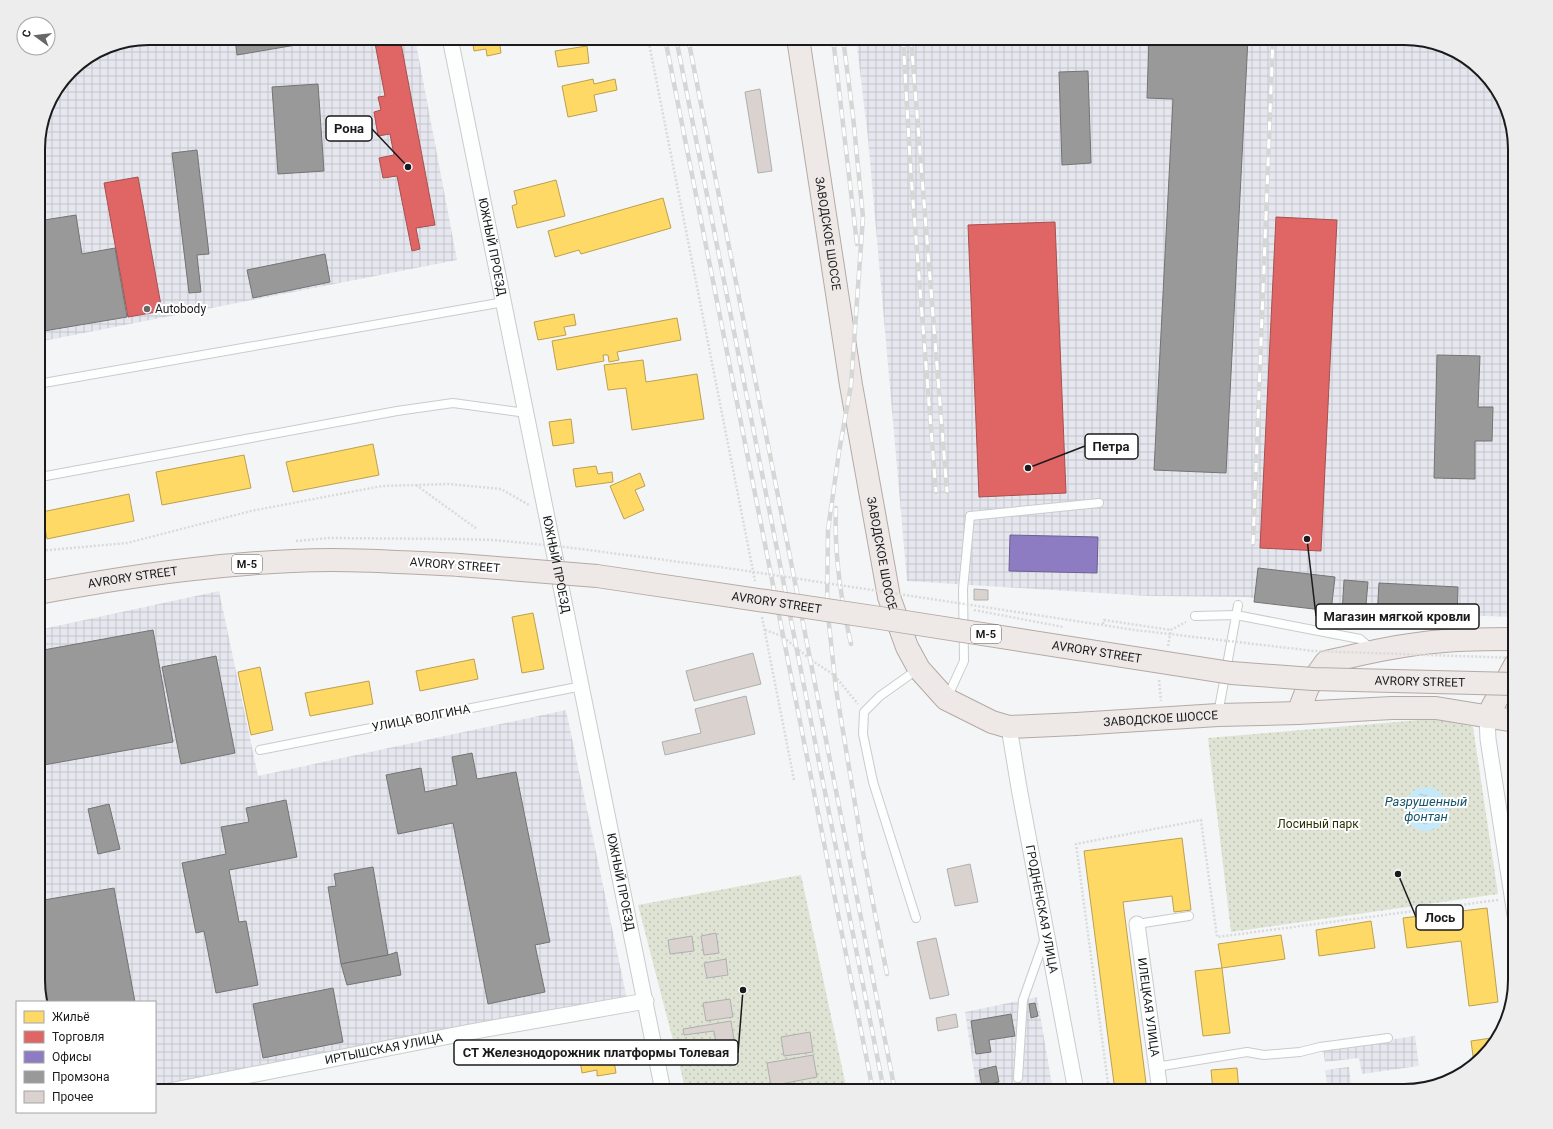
<svg xmlns="http://www.w3.org/2000/svg" width="1553" height="1129" font-family="Roboto,sans-serif">
<style>
.industrial{fill:url(#industrial-grid)}
.garden{fill:url(#garden-dots)}
.water{fill:url(#water-ripples)}
.homes{fill:#ffd966;stroke:#bba050}
.shops{fill:#e06666;stroke:#a55050}
.offices{fill:#8e7cc3;stroke:#6c5f91}
.industry{fill:#999;stroke:#737374}
.building{fill:#dad2ce;stroke:#afafaf}
.lines{fill:none;stroke-linecap:round;stroke-linejoin:round}
.service-casing{stroke:#cacbcc;stroke-width:10}
.minor-casing{stroke:#cacbcc;stroke-width:17}
.primary-casing{stroke:#b4aaa5;stroke-width:24}
.path{stroke:#dadadb;stroke-width:2.5;stroke-dasharray:2 2;stroke-linecap:butt}
.service{stroke:#fdfefe;stroke-width:8}
.minor{stroke:#fdfefe;stroke-width:15}
.primary{stroke:#eee8e6;stroke-width:22}
.rail-casing{stroke:#d5d6d6;stroke-width:4.5}
.rail{stroke:#fff;stroke-width:3;stroke-dasharray:9;stroke-linecap:butt}
.primary-bridge-casing{stroke:#b4aaa5;stroke-width:24;stroke-linecap:butt}
.path-bridge{stroke:#dadadb;stroke-width:2.5;stroke-dasharray:2 2;stroke-linecap:butt}
.primary-bridge{stroke:#eee8e6;stroke-width:22}
.poi-dot{fill:#676769;stroke:#fff;stroke-width:1.5}
.labels{text-anchor:middle;stroke-width:4;stroke-linejoin:round;paint-order:stroke}
.shield{fill:#fff;stroke:#5f5f61;stroke-width:1}
.shield-label{font-size:11px;font-weight:bold;fill:#1b1b1d}
.street-label{font-size:12px;fill:#1b1b1d;stroke:#fff}
.poi-label{font-size:12px;fill:#1b1b1d;stroke:#fff;text-anchor:start}
.park-label{font-size:12px;fill:#2b3200;stroke:#fff}
.water-label{font-size:13px;font-style:italic;fill:#17546b;stroke:#fff}
.rim{fill:none;stroke:#1b1b1d;stroke-width:2}
.leader{fill:none;stroke:#1b1b1d;stroke-width:1.5}
.callout-dot{fill:#1b1b1d;stroke:#fff;stroke-width:1.5}
.callout{fill:#fff;stroke:#1b1b1d;stroke-width:1.5}
.callout-label{font-size:13px;text-anchor:middle;font-weight:bold;fill:#1b1b1d}
</style>
<defs>
<pattern id="industrial-grid" width="8" height="8" patternUnits="userSpaceOnUse"><rect width="8" height="8" fill="#e6e7ee"/><path d="M0 4h8M4 0v8" fill="none" stroke="#c5c6cc"/></pattern>
<pattern id="garden-dots" width="8" height="8" patternUnits="userSpaceOnUse"><rect width="8" height="8" fill="#dfe3d4"/><path d="M2 2h.1M6 6h.1" fill="none" stroke="#bfc2b6" stroke-width="1.8" stroke-linecap="round"/></pattern>
<pattern id="water-ripples" width="26" height="14" patternUnits="userSpaceOnUse"><rect width="26" height="14" fill="#c6e9f9"/><path d="M2 4q2-2 4 0t4 0M15 11q2-2 4 0t4 0" fill="none" stroke="#aac7d5"/></pattern>
</defs>
<rect width="100%" height="100%" fill="#f4f5f6"/>
<g class="industrial">
<polygon points="149,38 415,38 457,260 38,342 38,142 49,100 71,70 107,46"/>
<polygon points="856,38 1404,38 1440,44 1471,61 1503,100 1515,149 1515,617 1452,615 1243,597 1148,596 907,581 868,138"/>
<polygon points="219,591 258,776 566,710 627,999 197,1091 155,1091 155,1002 42,1002 38,987 38,630"/>
<polygon points="1037,997 1053,1091 977,1091 965,1012"/>
<polygon points="1415,1036 1419,1066 1362,1074 1359,1058 1325,1062 1323,1049"/>
<polygon points="1349,1067 1352,1091 1328,1091 1325,1070"/>
</g>
<g class="garden">
<polygon points="1443,718 1473,727 1498,894 1231,932 1208,738"/>
<polygon points="801,875 847,1091 685,1091 682,1075 638,905"/>
</g>
<circle class="water" cx="1426" cy="809" r="22"/>
<g class="homes">
<polygon points="472,38 499,38 501,53 487,56 486,49 474,51"/>
<polygon points="587,46 589,63 558,67 555,51"/>
<polygon points="593,79 594,84 615,79 617,90 594,95 597,111 568,117 562,86"/>
<polygon points="556,180 565,216 517,228 512,206 517,204 514,191"/>
<polygon points="663,198 671,228 581,254 579,250 555,257 548,231"/>
<polygon points="574,314 576,325 564,327 566,335 538,340 534,322"/>
<polygon points="677,318 681,340 617,352 619,360 609,362 608,355 603,355 604,361 557,370 552,341"/>
<polygon points="643,360 646,382 697,374 704,419 632,430 626,388 608,390 604,365"/>
<polygon points="571,419 574,443 553,446 549,422"/>
<polygon points="373,444 379,475 293,492 286,462"/>
<polygon points="244,455 251,488 162,505 156,472"/>
<polygon points="596,466 598,474 612,472 613,482 576,487 573,469"/>
<polygon points="640,473 645,486 635,490 644,510 624,519 610,486"/>
<polygon points="129,494 134,521 47,539 42,512"/>
<polygon points="533,613 544,669 522,673 512,617"/>
<polygon points="474,659 478,679 420,691 416,671"/>
<polygon points="260,667 273,730 251,735 238,672"/>
<polygon points="369,681 373,704 310,716 305,693"/>
<polygon points="1182,838 1191,910 1174,912 1172,896 1123,902 1147,1091 1115,1091 1084,851"/>
<polygon points="1487,908 1498,1002 1469,1006 1461,941 1407,948 1403,918"/>
<polygon points="1371,921 1375,948 1319,956 1316,930"/>
<polygon points="1281,935 1285,959 1222,968 1218,944"/>
<polygon points="1222,968 1230,1033 1203,1036 1195,971"/>
<polygon points="1498,1037 1492,1047 1474,1063 1471,1041"/>
<polygon points="612,1049 616,1073 597,1076 597,1070 582,1073 580,1060 584,1059 583,1054"/>
<polygon points="1237,1068 1239,1091 1213,1091 1211,1070"/>
<polygon points="494,1087 494,1091 480,1091 479,1089"/>
</g>
<g class="shops">
<polygon points="374,38 400,38 435,225 416,228 420,249 412,251 397,176 383,178 379,158 394,155 390,134 378,136 374,112 381,110 378,97 385,96"/>
<polygon points="138,177 162,311 128,317 104,183"/>
<polygon points="1276,217 1337,220 1321,551 1260,548"/>
<polygon points="1055,222 1066,493 979,497 968,225"/>
</g>
<polygon class="offices" points="1010,535 1098,537 1097,573 1009,571"/>
<g class="industry">
<polygon points="235,38 295,38 296,45 237,55"/>
<polygon points="1149,38 1248,38 1226,473 1154,470 1173,99 1147,98"/>
<polygon points="1088,71 1091,163 1062,165 1059,72"/>
<polygon points="318,84 324,171 278,174 272,87"/>
<polygon points="197,150 209,254 197,255 201,292 189,293 172,153"/>
<polygon points="76,215 82,254 115,248 127,317 38,332 38,221"/>
<polygon points="325,254 330,282 253,298 247,270"/>
<polygon points="1437,355 1480,356 1478,407 1493,407 1492,441 1475,441 1475,479 1434,478"/>
<polygon points="1258,568 1335,577 1331,611 1254,602"/>
<polygon points="1344,580 1368,582 1365,616 1342,614"/>
<polygon points="1379,583 1458,587 1457,620 1377,617"/>
<polygon points="153,630 173,742 38,766 38,651"/>
<polygon points="216,656 235,753 181,764 162,667"/>
<polygon points="472,753 477,779 516,772 550,942 535,945 545,992 488,1004 453,823 398,834 386,775 421,768 425,792 457,785 452,757"/>
<polygon points="286,800 297,857 229,870 239,922 246,921 258,985 216,993 204,931 196,933 182,863 226,854 221,827 249,822 246,808"/>
<polygon points="109,804 120,849 98,854 88,809"/>
<polygon points="373,867 388,955 341,964 328,887 336,886 334,874"/>
<polygon points="114,888 135,1002 42,1002 38,987 38,901"/>
<polygon points="397,952 401,975 347,985 341,964 388,955"/>
<polygon points="333,988 343,1042 263,1058 253,1004"/>
<polygon points="1035,1003 1038,1016 1031,1018 1029,1004"/>
<polygon points="1011,1014 1015,1036 989,1040 991,1052 976,1054 971,1021"/>
<polygon points="996,1066 999,1082 982,1086 979,1070"/>
</g>
<g class="building">
<polygon points="760,89 772,171 758,173 745,92"/>
<polygon points="974,589 988,590 988,600 974,600"/>
<polygon points="753,653 761,684 694,701 686,671"/>
<polygon points="746,696 755,734 665,755 662,742 701,733 695,709"/>
<polygon points="970,864 978,902 955,906 947,869"/>
<polygon points="716,933 719,953 704,955 701,936"/>
<polygon points="692,936 694,951 670,954 668,940"/>
<polygon points="936,938 949,995 930,999 917,942"/>
<polygon points="726,959 728,975 707,978 704,963"/>
<polygon points="730,999 733,1017 706,1021 703,1003"/>
<polygon points="956,1014 958,1027 938,1031 936,1018"/>
<polygon points="731,1021 737,1059 706,1064 704,1052 717,1050 714,1031 684,1035 683,1029"/>
<polygon points="810,1032 813,1052 784,1056 781,1037"/>
<polygon points="813,1055 817,1077 771,1086 767,1063"/>
</g>
<g class="lines">
<g class="service-casing">
<g id="service">
<polyline points="38,384 504,302"/>
<polyline points="38,474 46,476 397,411 453,403 526,413"/>
<polyline points="1195,616 1236,615 1360,639 1372,649"/>
<polyline points="947,698 964,661 963,589 970,516 1099,503"/>
<polyline points="1218,714 1238,605"/>
<polyline points="260,750 582,686"/>
<polyline points="916,918 873,782 863,734 864,712 880,696 918,669"/>
<polyline points="1137,924 1189,916"/>
<polyline points="1156,1067 1247,1052 1264,1055 1300,1052 1320,1047 1388,1038"/>
<polyline points="1018,1078 1023,1000 1045,938"/>
</g>
</g>
<g class="minor-casing">
<g id="minor">
<path id="s1" d="M450 38 663 1091"/>
<polyline points="1487,717 1488,739 1515,915"/>
<path id="s2" d="M1009 727 1019 788 1076 1091"/>
<path id="s3" d="M1137 924 1160 1091"/>
<path id="s4" d="M169 1091 470 1032 646 1001"/>
</g>
</g>
<g class="primary-casing">
<g id="primary">
<path id="s5" d="M798 38 851 385 889 597 907 647 919 669 946 699 992 722 1009 727 1076 724 1218 715 1298 713 1392 708H1436L1515 721"/>
<path id="s6" d="M38 593C135 575 232 561 331 560 373 560 416 563 459 565"/>
<path d="M1298 713 1308 687 1326 662C1365 653 1404 644 1444 641 1468 639 1491 639 1515 639"/>
<polyline points="1487,717 1515,665"/>
</g>
</g>
<g class="path">
<polyline points="648,38 755,581"/>
<polyline points="416,485 477,529"/>
<polyline points="296,541 329,538 455,539"/>
<polyline points="38,551 127,543 251,511 382,486 449,484 501,489 529,505"/>
<polyline points="974,610 1063,627"/>
<polyline points="762,617 794,780"/>
<polyline points="1103,624 1104,620 1171,630"/>
<polyline points="765,630 782,636 810,659 834,675 858,704"/>
<polyline points="1168,646 1171,630 1186,622"/>
<polyline points="1159,680 1161,701"/>
<polyline points="1512,929 1515,948"/>
<polyline points="1109,1091 1076,844 1201,820 1217,937 1498,900"/>
</g>
<use href="#service" class="service"/>
<use href="#minor" class="minor"/>
<use href="#primary" class="primary"/>
<g class="rail-casing">
<g id="rail">
<polyline points="665,38 873,1091"/>
<polyline points="676,38 884,1091"/>
<polyline points="688,38 895,1091"/>
<polyline points="833,38 857,244"/>
<polyline points="843,38 853,116 863,217 851,385 839,452 828,530 827,606 836,689 864,858 887,974"/>
<polyline points="903,38 911,175 936,492"/>
<polyline points="911,38 947,492"/>
<path d="M836 508C834 553 841 600 851 644"/>
<polyline points="1253,544 1273,38"/>
</g>
</g>
<use href="#rail" class="rail"/>
<g class="primary-bridge-casing">
<g id="primary-bridge">
<path id="s7" d="M459 565 597 576 880 618 1231 673 1313 679 1515 684"/>
</g>
</g>
<polyline class="path-bridge" points="455,539 494,540 565,547 734,569 1135,630 1314,651 1515,658"/>
<use href="#primary-bridge" class="primary-bridge"/>
</g>
<circle class="poi-dot" cx="147" cy="309" r="4"/>
<g class="labels">
<g class="shield">
<rect x="232" y="555" width="30" height="18" rx="3"/>
<rect x="971" y="625" width="30" height="18" rx="3"/>
</g>
<g class="shield-label">
<text x="247" y="568">М-5</text>
<text x="986" y="638">М-5</text>
</g>
<g class="street-label">
<text dy="4" stroke="none"><textPath href="#s5" startOffset="198">ЗАВОДСКОЕ ШОССЕ</textPath></text>
<text dy="4" stroke="none"><textPath href="#s1" startOffset="213">ЮЖНЫЙ ПРОЕЗД</textPath></text>
<text dy="4" stroke="none"><textPath href="#s5" startOffset="522">ЗАВОДСКОЕ ШОССЕ</textPath></text>
<text dy="4" stroke="none"><textPath href="#s1" startOffset="537">ЮЖНЫЙ ПРОЕЗД</textPath></text>
<text transform="translate(455 565) rotate(4)" y="4">AVRORY STREET</text>
<text dy="4" stroke="none"><textPath href="#s6" startOffset="96">AVRORY STREET</textPath></text>
<text dy="4" stroke="none"><textPath href="#s7" startOffset="320">AVRORY STREET</textPath></text>
<text dy="4" stroke="none"><textPath href="#s7" startOffset="644">AVRORY STREET</textPath></text>
<text dy="4" stroke="none"><textPath href="#s7" startOffset="969">AVRORY STREET</textPath></text>
<text transform="translate(421 718) rotate(-11)" y="4">УЛИЦА ВОЛГИНА</text>
<text dy="4" stroke="none"><textPath href="#s5" startOffset="906">ЗАВОДСКОЕ ШОССЕ</textPath></text>
<text dy="4" stroke="none"><textPath href="#s1" startOffset="861">ЮЖНЫЙ ПРОЕЗД</textPath></text>
<text dy="4" stroke="none"><textPath href="#s2" startOffset="185">ГРОДНЕНСКАЯ УЛИЦА</textPath></text>
<text dy="4" stroke="none"><textPath href="#s3" startOffset="84">ИЛЕЦКАЯ УЛИЦА</textPath></text>
<text dy="4" stroke="none"><textPath href="#s4" startOffset="219">ИРТЫШСКАЯ УЛИЦА</textPath></text>
</g>
<g class="poi-label">
<text x="155" y="313">Autobody</text>
</g>
<g class="park-label">
<text x="1318" y="828">Лосиный парк</text>
</g>
<g class="water-label">
<text x="1426" y="806">Разрушенный<tspan x="1426" dy="15">фонтан</tspan></text>
</g>
</g>
<path d="M0 0H1553V1129H0ZM149 45H1404A104 104 0 0 1 1508 149V980A104 104 0 0 1 1404 1084H149A104 104 0 0 1 45 980V149A104 104 0 0 1 149 45Z" fill="#ededed" fill-rule="evenodd"/>
<path class="rim" d="M149 45H1404A104 104 0 0 1 1508 149V980A104 104 0 0 1 1404 1084H149A104 104 0 0 1 45 980V149A104 104 0 0 1 149 45Z"/>
<path class="leader" d="M408 167L372 129M1028 468L1085 446M1307 539L1316 616M1398 874L1416 917M743 990L738 1053"/>
<g class="callout-dot">
<circle cx="408" cy="167" r="4"/>
<circle cx="1028" cy="468" r="4"/>
<circle cx="1307" cy="539" r="4"/>
<circle cx="1398" cy="874" r="4"/>
<circle cx="743" cy="990" r="4"/>
</g>
<g class="callout">
<rect x="326" y="116" width="46" height="25" rx="4"/>
<rect x="1085" y="434" width="53" height="25" rx="4"/>
<rect x="1316" y="604" width="163" height="25" rx="4"/>
<rect x="1416" y="905" width="47" height="25" rx="4"/>
<rect x="454" y="1040" width="284" height="25" rx="4"/>
</g>
<g class="callout-label">
<text x="349" y="133">Рона</text>
<text x="1111" y="451">Петра</text>
<text x="1397" y="621">Магазин мягкой кровли</text>
<text x="1440" y="922">Лось</text>
<text x="596" y="1057">СТ Железнодорожник платформы Толевая</text>
</g>
<rect x="16" y="1001" width="140" height="112" fill="#ffffff" stroke="#a4a4a5"/>
<rect x="24" y="1011" width="20" height="12" fill="#ffd966" stroke="#a4a4a5"/>
<text x="52" y="1021" font-size="12" fill="#1b1b1d">Жильё</text>
<rect x="24" y="1031" width="20" height="12" fill="#e06666" stroke="#a4a4a5"/>
<text x="52" y="1041" font-size="12" fill="#1b1b1d">Торговля</text>
<rect x="24" y="1051" width="20" height="12" fill="#8e7cc3" stroke="#a4a4a5"/>
<text x="52" y="1061" font-size="12" fill="#1b1b1d">Офисы</text>
<rect x="24" y="1071" width="20" height="12" fill="#999999" stroke="#a4a4a5"/>
<text x="52" y="1081" font-size="12" fill="#1b1b1d">Промзона</text>
<rect x="24" y="1091" width="20" height="12" fill="#dad2ce" stroke="#a4a4a5"/>
<text x="52" y="1101" font-size="12" fill="#1b1b1d">Прочее</text>
<g transform="translate(36 36) rotate(285)"><circle r="19" fill="#ffffff" stroke="#a4a4a5"/>
<path d="M0-3L7 15L0 10L-7 15Z" fill="#676769"/>
<text y="-6" font-size="11" font-weight="bold" text-anchor="middle" fill="#1b1b1d">С</text>
</g>
</svg>
